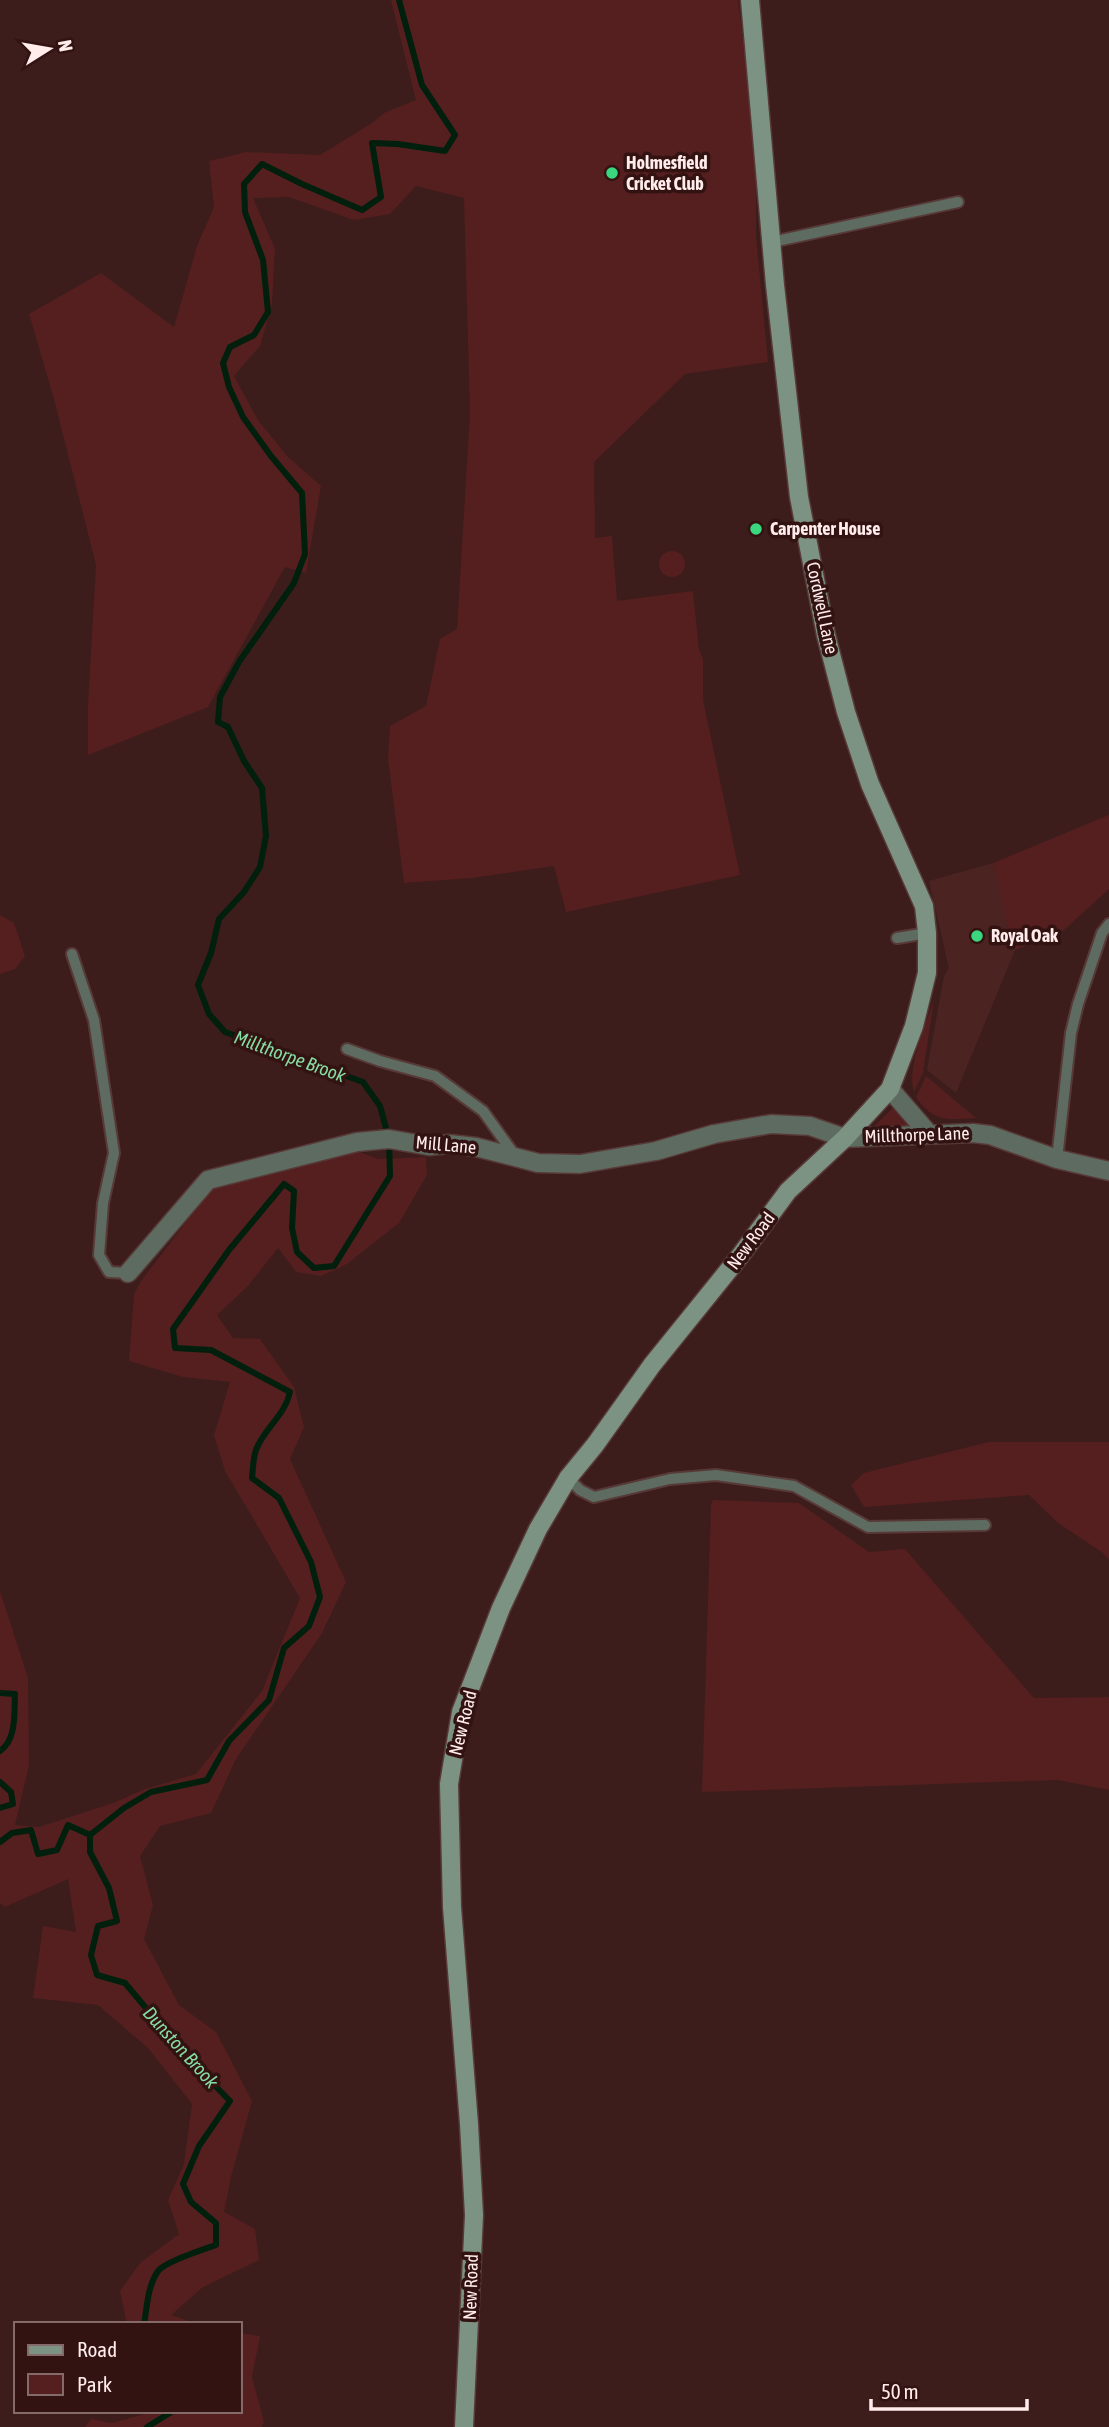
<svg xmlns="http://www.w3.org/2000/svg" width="1109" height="2427" font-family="'Asap Condensed',sans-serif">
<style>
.built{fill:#4b2422}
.green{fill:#541f1e}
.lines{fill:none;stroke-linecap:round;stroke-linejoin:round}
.stream{stroke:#001f0c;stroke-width:6}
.service-casing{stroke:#573a38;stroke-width:14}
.minor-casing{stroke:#573a38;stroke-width:21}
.secondary-casing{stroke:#573a38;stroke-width:21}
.service{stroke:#5e6b61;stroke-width:10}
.minor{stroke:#5e6b61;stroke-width:18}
.secondary{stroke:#7c9282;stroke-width:18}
.poi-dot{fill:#3bd77e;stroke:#321312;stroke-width:2.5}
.labels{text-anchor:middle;stroke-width:7;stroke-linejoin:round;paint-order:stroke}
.poi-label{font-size:18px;font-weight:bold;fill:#ffeceb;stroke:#321312;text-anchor:start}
.street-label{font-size:18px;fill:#ffeceb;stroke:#321312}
.water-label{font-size:19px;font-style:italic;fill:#86dda2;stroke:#321312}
</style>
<rect width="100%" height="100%" fill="#3c1d1b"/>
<polygon class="built" points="993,863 1000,886 1010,938 1015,950 956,1093 927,1070 944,976 949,968 929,881"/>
<g class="green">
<polygon points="391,0 738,0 756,148 756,235 768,362 685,374 594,462 595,538 612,536 617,601 693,591 699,650 703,659 703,700 740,875 566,912 554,866 472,878 404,883 388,759 390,726 426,706 440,639 457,629 470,413 464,198 416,186 390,214 354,220 289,197 253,198 275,249 272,304 260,346 234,376 258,420 287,456 321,486 306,573 285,567 208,707 88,755 88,704 96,565 54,399 29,314 101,273 174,327 197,246 214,207 209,161 246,152 320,155 372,123 384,113 416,100"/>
<circle cx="672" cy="564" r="13"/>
<path d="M1109 815V889L1064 930 1015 950C1004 923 1002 891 993 863Z"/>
<polygon points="0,916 2,916 14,923 25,956 15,969 0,974"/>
<path d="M934 1000 923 1073 914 1092C906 1069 926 1024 934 1000Z"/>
<path d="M926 1076 976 1118C948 1120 933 1122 916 1097Z"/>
<polygon points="894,1107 914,1127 870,1130"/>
<polygon points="354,1150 378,1159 426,1157 427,1175 399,1223 347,1264 321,1276 296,1272 278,1248 248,1286 217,1315 233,1338 260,1339 294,1387 304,1427 290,1459 346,1582 322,1633 236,1759 211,1813 160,1826 140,1856 153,1905 144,1939 179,2005 216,2032 252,2101 231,2177 224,2212 255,2229 259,2260 203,2287 171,2315 197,2324 127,2324 120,2291 140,2263 179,2234 168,2200 184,2164 192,2104 148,2048 98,2005 33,1998 43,1926 76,1932 68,1879 5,1907 0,1903 0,1591 28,1678 29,1765 15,1825 39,1827 113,1803 145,1789 196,1774 262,1691 300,1598 225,1471 214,1435 230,1382 183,1377 129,1361 134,1294 141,1281 213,1187"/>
<polygon points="989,1442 1109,1442 1109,1560 1103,1553 1058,1523 1029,1495 864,1507 851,1485 864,1473"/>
<polygon points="713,1500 799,1503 869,1552 905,1549 1034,1698 1109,1697 1109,1790 1058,1780 702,1792 711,1505"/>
<polygon points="240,2333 260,2336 252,2377 264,2422 262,2427 85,2427 91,2419 112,2423 155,2411 240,2411"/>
</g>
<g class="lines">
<g class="stream">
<path d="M0 1693 15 1694C14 1712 17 1740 0 1751"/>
<polyline points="0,1782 11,1792 13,1804 0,1808"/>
<path d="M90 1835 124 1808 151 1792 207 1780 229 1741 269 1700 284 1648 309 1626 320 1597 311 1562 279 1498 252 1478C253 1469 253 1458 256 1450 264 1428 285 1416 290 1392L211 1350 175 1348 173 1329 229 1250 284 1184 294 1191 292 1228 297 1252 314 1268 334 1266 390 1176 389 1139 380 1106 363 1082 225 1032 209 1014 198 985 211 953 219 919 244 892 260 867 266 836 262 788 244 761 228 727 218 722 220 697 239 662 294 583 305 554 302 493 271 456 243 417 229 387 223 363 230 347 254 335 268 312 263 260 245 212 244 184 262 164 302 184 362 210 381 197 372 143 398 144 445 151 455 135 422 85 399 0"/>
<path d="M90 1835V1852L109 1888 117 1921 98 1926 91 1955 97 1975 125 1983 187 2057 230 2101 199 2146 183 2184 191 2202 216 2223V2245C204 2249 167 2261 159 2270 148 2283 147 2307 144 2324"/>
<polyline points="0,1842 12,1833 31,1830 38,1854 57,1850 68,1825 90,1835"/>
<polyline points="147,2427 173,2411"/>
</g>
<g class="service-casing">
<g id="service">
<polyline points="772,242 958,202"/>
<polyline points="897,938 927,933"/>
<polyline points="72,954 94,1020 114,1153 103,1203 99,1255 109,1272 128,1273"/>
<polyline points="347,1049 380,1061 435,1076 483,1111 516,1157"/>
<polyline points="1057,1159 1071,1033 1078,1004 1102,933 1109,924"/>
<polyline points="568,1478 580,1490 594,1497 670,1479 716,1475 794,1486 868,1527 985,1525"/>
</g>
</g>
<g class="minor-casing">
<g id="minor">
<polyline points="890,1089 928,1133"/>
<polyline points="128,1273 208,1180 357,1142 389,1139 429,1146 449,1144 476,1147 538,1163 580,1164 656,1151 714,1134 771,1124 810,1126 845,1138 973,1133 990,1135 1057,1159 1109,1171"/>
</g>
</g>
<g class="secondary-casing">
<polyline id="secondary" points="464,2427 474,2215 469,2124 452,1907 449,1784 461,1712 501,1608 538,1529 568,1478 595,1445 652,1365 740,1256 788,1191 845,1138 890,1089 914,1026 927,973 927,933 924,906 870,784 846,712 826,635 799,497 775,285 750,0"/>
</g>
<use href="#service" class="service"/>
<use href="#minor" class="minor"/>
<use href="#secondary" class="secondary"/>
</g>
<g class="poi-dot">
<circle cx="612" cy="173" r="7"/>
<circle cx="756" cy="529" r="7"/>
<circle cx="977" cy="936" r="7"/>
</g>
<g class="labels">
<g class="poi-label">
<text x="626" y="169">Holmesfield<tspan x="626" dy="21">Cricket Club</tspan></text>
<text x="770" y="535">Carpenter House</text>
<text x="991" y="942">Royal Oak</text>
</g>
<g class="street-label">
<text transform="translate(822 608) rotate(78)" y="6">Cordwell Lane</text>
<text transform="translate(917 1135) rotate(-2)" y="6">Millthorpe Lane</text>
<text transform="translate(446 1145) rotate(5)" y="6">Mill Lane</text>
<text transform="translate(751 1241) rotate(-53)" y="6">New Road</text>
<text transform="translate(463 1723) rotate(-76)" y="6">New Road</text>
<text transform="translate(471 2287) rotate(-88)" y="6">New Road</text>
</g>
<g class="water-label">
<text transform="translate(290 1056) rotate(20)" y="7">Millthorpe Brook</text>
<text transform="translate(181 2047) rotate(48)" y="7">Dunston Brook</text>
</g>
</g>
<rect x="14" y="2322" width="228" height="91" fill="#321312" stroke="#846a69" stroke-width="2"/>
<rect x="28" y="2345" width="35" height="10" fill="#7c9282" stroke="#846a69" stroke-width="2"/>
<text x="77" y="2357" font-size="21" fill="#ffeceb">Road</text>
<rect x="28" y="2374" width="35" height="21" fill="#541f1e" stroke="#846a69" stroke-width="2"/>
<text x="77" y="2392" font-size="21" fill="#ffeceb">Park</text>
<g transform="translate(49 49) rotate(79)" stroke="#321312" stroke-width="5" paint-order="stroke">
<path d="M0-5L12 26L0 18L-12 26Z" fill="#ffeceb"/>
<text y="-10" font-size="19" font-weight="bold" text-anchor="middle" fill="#ffeceb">N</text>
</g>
<path d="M871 2399v10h156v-10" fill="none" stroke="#ffeceb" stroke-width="3.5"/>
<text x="881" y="2399" font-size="21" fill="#ffeceb" stroke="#321312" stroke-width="5" paint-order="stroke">50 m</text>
</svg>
